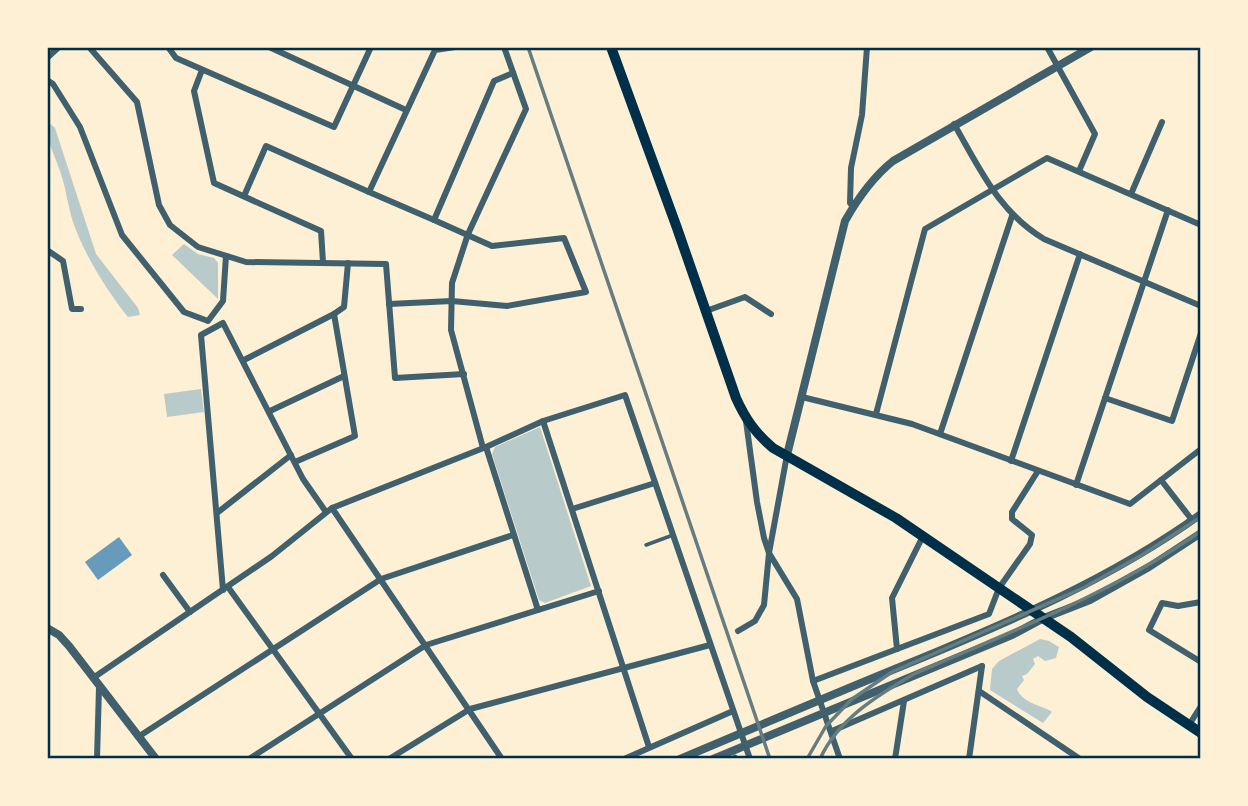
<svg xmlns="http://www.w3.org/2000/svg" width="1248" height="806" font-family="'Titillium Web',sans-serif">
<style>
.green{fill:#b9caca}
.water{fill:#669bbc}
.lines{fill:none;stroke-linecap:round;stroke-linejoin:round}
.service{stroke:#3f606c;stroke-width:3.5}
.pedestrian{stroke:#3f606c;stroke-width:5}
.minor{stroke:#3f606c;stroke-width:6}
.tertiary{stroke:#3f606c;stroke-width:8}
.primary{stroke:#003049;stroke-width:10}
.rail{stroke:#657d81;stroke-width:3.5}
.neatline{fill:none;stroke:#003049;stroke-width:2.5}
</style>
<rect width="100%" height="100%" fill="#fdf0d5"/>
<g class="green">
<path d="M47 121 55 128 96 254 138 308 140 315 128 317C107 291 84 254 73 222 68 206 66 189 61 174 54 152 47 145 47 121Z"/>
<polygon points="184,244 198,254 214,258 218,263 218,299 172,255"/>
<polygon points="201,389 204,412 167,417 164,394"/>
<polygon points="540,427 591,586 545,603 539,600 492,454 495,447"/>
<path d="M1040 639 1049 641 1059 647 1056 658 1045 661 1038 656 1033 659 1035 664 1027 674 1022 676 1024 680 1017 689C1023 704 1040 704 1052 712L1043 723 990 690 992 669 999 661Z"/>
</g>
<polygon class="water" points="119,537 132,555 98,580 85,562"/>
<g class="lines">
<polyline class="service" points="646,545 673,535"/>
<polyline class="pedestrian" points="735,757 736,759"/>
<g class="minor">
<polyline points="89,47 137,102 159,205 170,225 198,247 246,262 386,264 395,378 464,374"/>
<polyline points="168,47 176,58 334,127 371,47"/>
<polyline points="269,47 406,110"/>
<polyline points="1047,47 1095,134 1079,171"/>
<polyline points="47,58 59,47"/>
<polyline points="202,70 194,91 214,183 321,231 323,262"/>
<polyline points="47,80 53,84 80,127 122,235 184,312 208,321 223,301 226,256"/>
<path d="M954 124C980 169 998 211 1044 239L1201 306"/>
<polyline points="1131,194 1162,122"/>
<polyline points="244,196 266,146 369,192"/>
<polyline points="853,207 850,203 851,168 862,115 867,47"/>
<polyline points="434,220 369,192 435,50 455,47"/>
<polyline points="47,250 63,261 72,309 81,309"/>
<polyline points="389,304 452,301 507,306 586,292 564,238 492,246 434,220 494,81 513,73"/>
<polyline points="706,311 745,297 771,314"/>
<polyline points="334,314 344,307 348,263"/>
<polyline points="244,360 334,314 355,436 295,462"/>
<polyline points="802,397 912,424 1130,504 1201,449"/>
<polyline points="1105,398 1172,421 1201,333"/>
<polyline points="270,411 344,376"/>
<polyline points="876,414 925,229 1047,158 1201,225"/>
<polyline points="543,421 649,747"/>
<polyline points="746,421 757,502 764,538 769,553 797,599 813,681 840,759"/>
<polyline points="940,434 1012,216"/>
<polyline points="486,447 538,610"/>
<polyline points="483,448 451,330 452,283 468,234 526,109 504,47"/>
<polyline points="1011,461 1080,254"/>
<polyline points="1161,480 1192,520"/>
<polyline points="1076,485 1168,210"/>
<polyline points="332,508 502,759"/>
<polyline points="572,509 655,483"/>
<polyline points="217,513 291,455"/>
<polyline points="163,575 190,612"/>
<polyline points="228,587 352,759"/>
<polyline points="223,590 201,335 223,323 303,479 326,512"/>
<polyline points="1201,602 1178,606 1162,603 1149,630 1201,662"/>
<polyline points="738,631 755,621 764,605 769,553 787,455"/>
<polyline points="897,649 892,598 923,536"/>
<polyline points="93,678 272,556 332,508 486,447 543,421 625,395 750,759"/>
<polyline points="813,681 989,614 999,588 1030,544 1032,535 1012,519 1012,512 1038,471"/>
<polyline points="979,691 1080,759"/>
<polyline points="1189,725 1201,706"/>
<polyline points="832,731 982,666"/>
<polyline points="138,737 381,579 513,535"/>
<polyline points="97,759 99,687"/>
<polyline points="249,759 426,645 599,591"/>
<polyline points="389,759 470,709 710,645"/>
<polyline points="624,759 733,711"/>
<polyline points="895,759 904,701"/>
<polyline points="969,759 982,666"/>
</g>
<g class="tertiary">
<path d="M787 455 845 221C858 198 873 177 893 161L1091 47"/>
<polyline points="47,628 59,635 69,646 156,759"/>
<path d="M680 759C756 727 831 695 907 664 1009 622 1111 579 1201 514"/>
<polyline points="713,759 1012,635 1044,618 1090,600 1149,567 1201,533"/>
</g>
<path class="primary" d="M611 47 677 228 736 398C745 418 755 433 773 448L896 518 1071 637 1147 697 1201 733"/>
<g class="rail">
<polyline points="528,47 770,759"/>
<polyline points="807,759 826,726 852,699 892,672 1083,588 1142,555 1201,517"/>
<path d="M820 759C838 719 878 695 914 674 1012 631 1113 593 1201 531"/>
</g>
</g>
<rect width="1248" height="806" fill="none" stroke="#fdf0d5" stroke-width="98"/>
<rect x="49" y="49" width="1150" height="708" class="neatline"/>
</svg>
